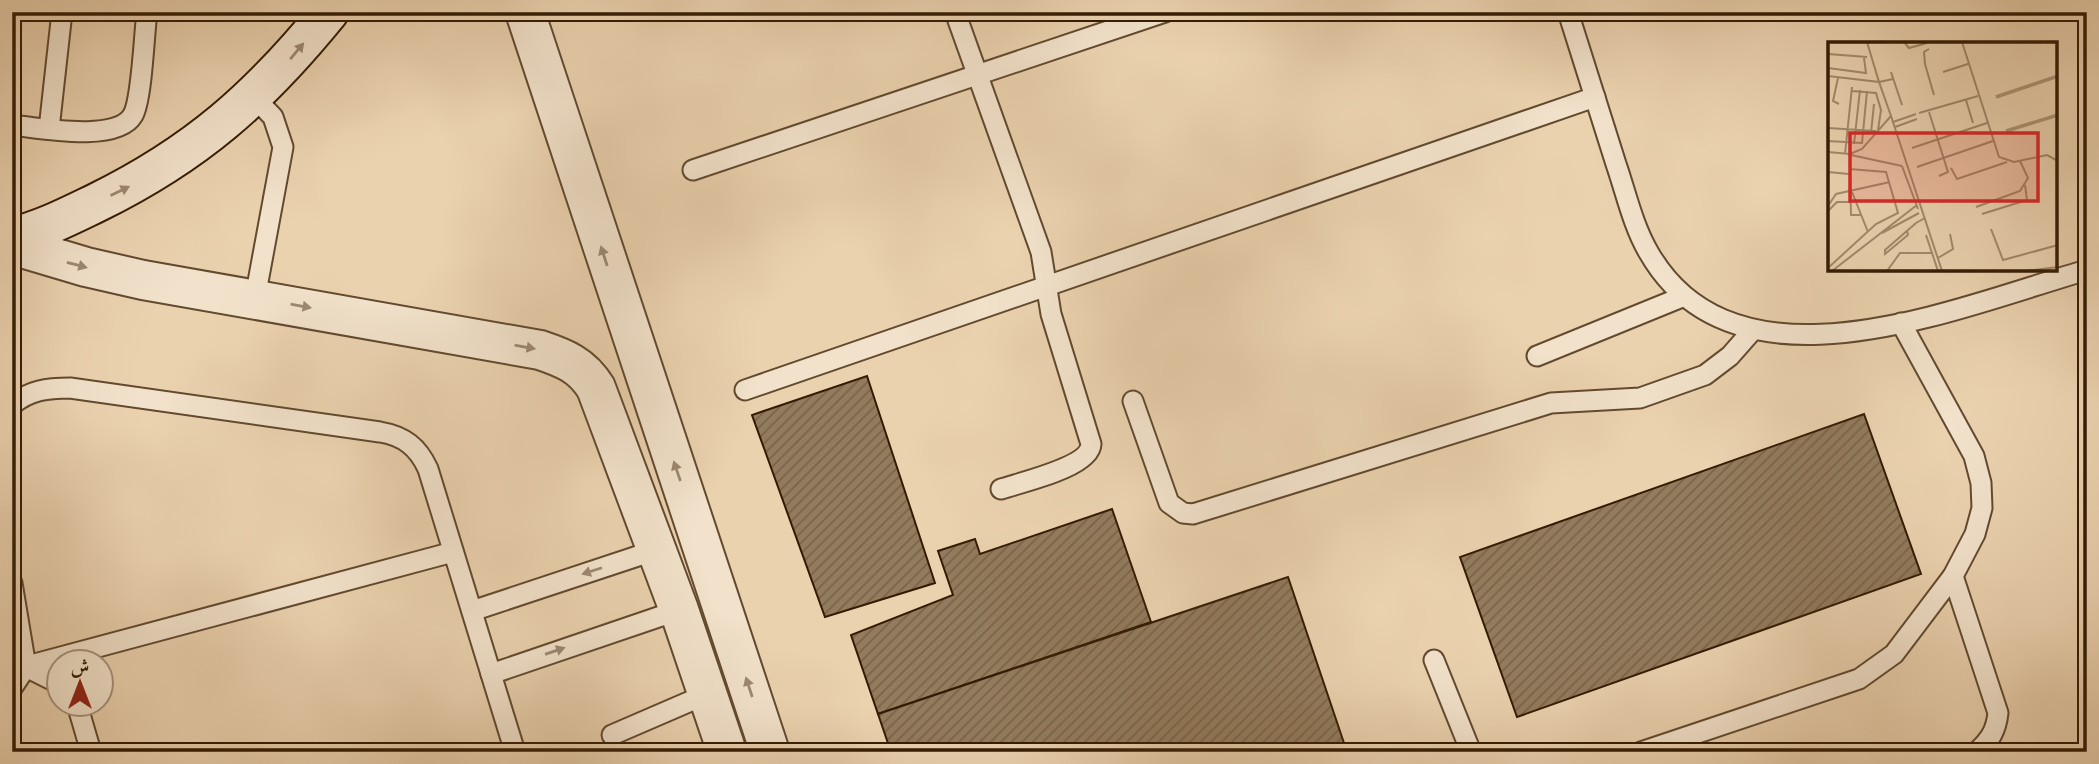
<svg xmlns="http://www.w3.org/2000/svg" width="2099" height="764" font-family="'IM FELL Double Pica',Amiri,serif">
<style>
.building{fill:url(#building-hatch);stroke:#341c04;stroke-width:2}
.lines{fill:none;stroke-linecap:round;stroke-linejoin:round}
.service-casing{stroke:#624a2f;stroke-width:23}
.tertiary-casing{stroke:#624a2f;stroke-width:42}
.secondary-casing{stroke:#341c04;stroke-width:42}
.service{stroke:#f2e2cb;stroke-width:19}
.tertiary{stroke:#f2e2cb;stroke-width:38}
.secondary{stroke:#f2e2cb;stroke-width:38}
.oneway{fill:#9c8971}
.inset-river{fill:none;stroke:#ad9475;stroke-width:3.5}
.inset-road{fill:none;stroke:#a2896b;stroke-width:2}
.view{fill:#d62828;fill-opacity:0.15;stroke:#d62828;stroke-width:3.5}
.inset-edge{fill:none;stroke:#341c04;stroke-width:3.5}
</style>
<defs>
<pattern id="building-hatch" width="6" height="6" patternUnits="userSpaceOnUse" patternTransform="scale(1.75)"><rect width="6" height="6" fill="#937b5d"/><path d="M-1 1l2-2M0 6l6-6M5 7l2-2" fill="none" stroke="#79644b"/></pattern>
</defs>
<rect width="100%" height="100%" fill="#ebd2af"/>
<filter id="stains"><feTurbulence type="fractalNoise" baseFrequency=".00286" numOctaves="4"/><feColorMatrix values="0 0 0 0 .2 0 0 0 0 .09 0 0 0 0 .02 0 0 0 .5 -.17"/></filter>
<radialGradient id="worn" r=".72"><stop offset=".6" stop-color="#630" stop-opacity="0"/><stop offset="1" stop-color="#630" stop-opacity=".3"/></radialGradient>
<g class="building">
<polygon points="867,376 935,583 825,617 752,415"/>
<polygon points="1864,414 1921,574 1517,717 1460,557"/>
<polygon points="1112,509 1151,622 878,714 851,635 953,595 938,551 975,539 980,554"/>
<polygon points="1288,577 1347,752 891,752 878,714"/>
</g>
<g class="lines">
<g class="service-casing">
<g id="service">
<path d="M955 12 1041 252 1051 314 1091 444C1090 467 1022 482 1001 489"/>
<path d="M1568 12C1584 63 1600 113 1616 164 1626 193 1633 226 1649 253 1736 404 1960 306 2087 270"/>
<polyline points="254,97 273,117 283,147 255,298"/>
<path d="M12 125C40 128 117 143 133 115 142 99 144 34 147 12"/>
<polyline points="49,129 62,12"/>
<polyline points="693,170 1165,12"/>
<polyline points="1537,356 1682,297"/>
<polyline points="745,390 1595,97"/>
<polyline points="1133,401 1169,503 1183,513 1193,514 1551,403 1640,398 1705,375 1730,356 1752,331"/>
<path d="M12 405C29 390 48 388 70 388L380 432C404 436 418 447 428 469L515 752"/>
<path d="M1953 576 1998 713C1996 731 1990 740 1977 752"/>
<polyline points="12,583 26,667 12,688"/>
<polyline points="472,611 656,550"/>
<polyline points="1434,660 1471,752"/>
<polyline points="26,667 60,684"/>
<polyline points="12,670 453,552"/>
<polyline points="491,674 679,610"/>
<polyline points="77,704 91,752"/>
<polyline points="612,735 707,694"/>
<polyline points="1641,752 1859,679 1894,654 1953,576 1975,534 1982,508 1981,483 1974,456 1901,323"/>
</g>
</g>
<g class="tertiary-casing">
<g id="tertiary">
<polyline points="525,12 770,752"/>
<path d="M12 245 86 267 143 280 540 350C564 358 582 365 596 388L679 610 727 752"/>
</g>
</g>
<g class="secondary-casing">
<path id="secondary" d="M12 237C42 230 69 216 96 203 196 154 259 98 329 12"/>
</g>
<use href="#service" class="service"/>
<use href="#tertiary" class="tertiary"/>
<use href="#secondary" class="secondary"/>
</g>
<defs><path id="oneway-solid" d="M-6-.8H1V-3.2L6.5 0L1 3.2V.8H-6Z" transform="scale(1.75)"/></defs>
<g class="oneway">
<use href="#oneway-solid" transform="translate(297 51) rotate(-50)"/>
<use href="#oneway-solid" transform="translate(120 191) rotate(-26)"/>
<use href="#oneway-solid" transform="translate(604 256) rotate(-108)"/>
<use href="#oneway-solid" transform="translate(77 265) rotate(15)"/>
<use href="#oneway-solid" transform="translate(301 306) rotate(10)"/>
<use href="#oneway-solid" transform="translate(525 347) rotate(10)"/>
<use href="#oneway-solid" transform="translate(677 471) rotate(-109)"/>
<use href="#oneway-solid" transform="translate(592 571) rotate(162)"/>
<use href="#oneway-solid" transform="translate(555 651) rotate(-19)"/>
<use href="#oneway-solid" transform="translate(749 687) rotate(-108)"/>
</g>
<g transform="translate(1828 42)">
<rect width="229" height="229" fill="#ebd2af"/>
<path class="inset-river" d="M168 55 230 34M178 89 230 73"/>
<path class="inset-road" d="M39 0 51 40 65 37M76 0 81 6 99 1M134 0 171 115 186 120 219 113 230 119M101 7 96 10 97 22 106 53M0 12 39 15M0 26 38 31 36 16M63 30 74 63M115 30 140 22M0 34 51 40 63 74 34 107 22 112 0 110M10 36 5 59 11 62M24 49 48 51 53 68 50 88M138 58 145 81M101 70 120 130 111 134M91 71 150 54M63 74 114 229M65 80 88 72M67 85 89 77M0 86 48 89M43 91 46 62M0 99 34 101 39 49M26 102 32 48M84 106 159 81M17 112 24 45M23 113 74 124M74 124 90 167M89 125 165 99M123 126 129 137 179 120M0 130 21 132M24 150 40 190M0 164 8 152 62 140M148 165 192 149 200 136 192 119M0 169 9 160H22M154 172 199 158 197 143M163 187 175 218 230 203M79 189 80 193 57 212V208L88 181 97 176M54 191 91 171M98 193 110 229M110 216 125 207 122 192M0 226 48 182 70 171 58 130 22 127 23 173H34M4 229 89 163M59 229 72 211H105M197 229 230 225"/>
<path class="view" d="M22 91H210V159H22Z"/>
<rect width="229" height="229" class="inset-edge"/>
</g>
<rect width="2099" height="764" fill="none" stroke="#ebd2af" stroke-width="42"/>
<rect x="14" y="14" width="2071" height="736" fill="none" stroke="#341c04" stroke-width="3.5"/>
<rect x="21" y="21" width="2057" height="722" fill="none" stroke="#341c04" stroke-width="2"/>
<g transform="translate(80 683)"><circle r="33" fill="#f2e2cb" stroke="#a6937b" stroke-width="2"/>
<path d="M0-5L12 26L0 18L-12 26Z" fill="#8f2418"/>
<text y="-10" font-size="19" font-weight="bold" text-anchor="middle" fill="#341c04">ش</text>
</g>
<rect width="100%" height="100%" filter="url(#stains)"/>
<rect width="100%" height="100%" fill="url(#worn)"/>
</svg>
